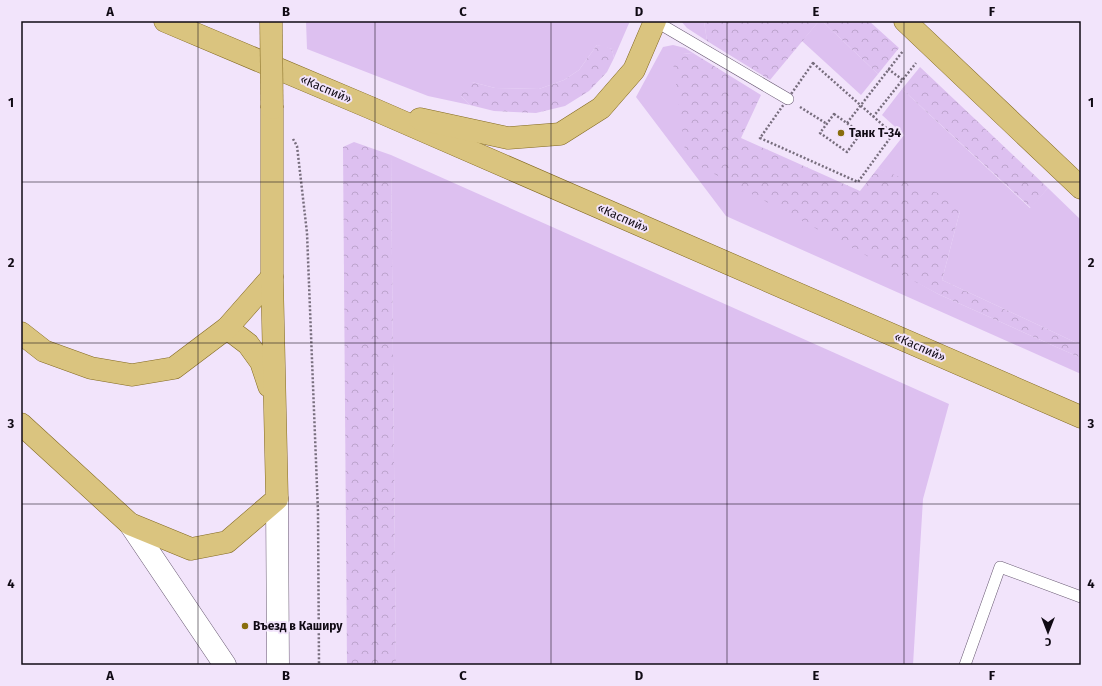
<svg xmlns="http://www.w3.org/2000/svg" width="1102" height="686" font-family="'Fira Sans',sans-serif">
<style>
.grass{fill:#ddc0f0}
.forest{fill:url(#forest-crowns)}
.lines{fill:none;stroke-linecap:round;stroke-linejoin:round}
.service-casing{stroke:#6a5b74;stroke-width:12}
.secondary-casing{stroke:#6a5b74;stroke-width:23}
.primary-casing{stroke:#836a22;stroke-width:23}
.path{stroke:#776d7d;stroke-width:2.5;stroke-dasharray:2 2;stroke-linecap:butt}
.service{stroke:#fff;stroke-width:11}
.secondary{stroke:#fff;stroke-width:22}
.primary{stroke:#dac47f;stroke-width:22}
.primary-bridge-casing{stroke:#836a22;stroke-width:23;stroke-linecap:butt}
.primary-bridge{stroke:#dac47f;stroke-width:22}
.grid{fill:none;stroke:#100a14;stroke-width:1;stroke-opacity:0.55}
.poi-dot{fill:#896d0d;stroke:#f2e4fb;stroke-width:1.5}
.labels{text-anchor:middle;stroke-width:4;stroke-linejoin:round;paint-order:stroke}
.street-label{font-size:12px;fill:#100a14;stroke:#f2e4fb}
.poi-label{font-size:12px;font-weight:bold;fill:#100a14;stroke:#f2e4fb;text-anchor:start}
.neatline{fill:none;stroke:#100a14;stroke-width:1.5}
.grid-label{font-size:13px;text-anchor:middle;font-weight:bold;fill:#100a14}
</style>
<defs>
<pattern id="forest-crowns" width="20" height="18" patternUnits="userSpaceOnUse"><rect width="20" height="18" fill="#ddc0f0"/><path d="M2 6a3 3 0 1 1 6 0M12 15a3 3 0 1 1 6 0" fill="none" stroke="#bda4cd"/></pattern>
</defs>
<rect width="100%" height="100%" fill="#f2e4fb"/>
<g class="grass">
<polygon points="306,21 630,21 614,58 612,49 597,45 579,70 564,80 539,89 495,88 472,82 461,96 470,105 428,96 307,49"/>
<polygon points="681,21 704,21 707,41 687,28"/>
<polygon points="819,21 822,21 878,74 861,95 802,41"/>
<polygon points="673,45 685,48 693,53 683,54 685,151 938,294 1081,358 1081,374 726,216 636,97 663,47"/>
<polygon points="902,89 1030,208 1048,188 1081,220 1081,345 942,280 960,211 878,168 904,135 882,115"/>
<polygon points="391,155 949,404 923,499 913,665 396,665"/>
</g>
<g class="forest">
<polygon points="704,21 819,21 770,80 707,41"/>
<polygon points="822,21 869,21 899,48 878,74"/>
<polygon points="597,45 604,46 612,49 614,58 607,72 589,91 565,106 536,113 494,111 470,105 461,96 461,84 472,82 495,88 539,89 564,80 579,70"/>
<polygon points="693,53 761,95 741,138 860,191 878,168 952,199 960,211 942,280 1081,345 1081,358 938,294 692,162 685,151 673,62 683,54"/>
<polygon points="920,67 1048,188 1031,208 902,89"/>
<polygon points="354,142 391,155 396,665 347,665 343,147"/>
</g>
<g class="lines">
<g class="service-casing">
<g id="service">
<polyline points="655,21 788,99"/>
<polyline points="965,665 1000,567 1081,597"/>
</g>
</g>
<g class="secondary-casing">
<g id="secondary">
<polyline points="277,499 278,665"/>
<polyline points="130,524 225,665"/>
</g>
</g>
<g class="primary-casing">
<g id="primary">
<polyline points="165,21 371,108 1081,417"/>
<polyline points="905,21 1081,188"/>
<polyline points="420,119 508,138 560,134 601,108 634,70 655,21"/>
<polyline points="227,328 248,344 261,362 269,386"/>
<polyline points="21,333 44,351 91,368 132,375 174,368 227,328 272,277"/>
<polyline points="21,424 130,524 191,549 227,542 277,499 272,277 272,108"/>
</g>
</g>
<g class="path">
<polygon points="813,63 893,134 858,182 760,138"/>
<polyline points="888,69 903,80"/>
<polyline points="800,107 827,124"/>
<polygon points="834,114 861,133 847,152 820,133"/>
<polyline points="873,117 916,63"/>
<polyline points="847,123 903,51"/>
<polyline points="293,139 297,146 307,233 318,512 319,665"/>
</g>
<use href="#service" class="service"/>
<use href="#secondary" class="secondary"/>
<use href="#primary" class="primary"/>
<g class="primary-bridge-casing">
<polyline id="primary-bridge" points="271,21 272,108"/>
</g>
<use href="#primary-bridge" class="primary-bridge"/>
</g>
<path class="grid" d="M198 21V665M375 21V665M551 21V665M727 21V665M904 21V665M21 182H1081M21 343H1081M21 504H1081"/>
<g class="poi-dot">
<circle cx="841" cy="133" r="4"/>
<circle cx="245" cy="626" r="4"/>
</g>
<g class="labels">
<g class="street-label">
<text transform="translate(326 89) rotate(23)" y="4">«Каспий»</text>
<text transform="translate(623 218) rotate(24)" y="4">«Каспий»</text>
<text transform="translate(920 347) rotate(24)" y="4">«Каспий»</text>
</g>
<g class="poi-label">
<text x="849" y="137">Танк Т-34</text>
<text x="253" y="630">Въезд в Каширу</text>
</g>
</g>
<rect width="1102" height="686" fill="none" stroke="#f2e4fb" stroke-width="44"/>
<g transform="translate(1048 632) rotate(180)" stroke="#f2e4fb" stroke-width="3" paint-order="stroke">
<path d="M0-3L7 15L0 10L-7 15Z" fill="#100a14"/>
<text y="-6" font-size="11" font-weight="bold" text-anchor="middle" fill="#100a14">С</text>
</g>
<rect x="22" y="22" width="1058" height="642" class="neatline"/>
<g class="grid-label">
<text x="110" y="16">A</text>
<text x="286" y="16">B</text>
<text x="463" y="16">C</text>
<text x="639" y="16">D</text>
<text x="816" y="16">E</text>
<text x="992" y="16">F</text>
<text x="11" y="107">1</text>
<text x="1091" y="107">1</text>
<text x="11" y="267">2</text>
<text x="1091" y="267">2</text>
<text x="11" y="428">3</text>
<text x="1091" y="428">3</text>
<text x="11" y="588">4</text>
<text x="1091" y="588">4</text>
<text x="110" y="680">A</text>
<text x="286" y="680">B</text>
<text x="463" y="680">C</text>
<text x="639" y="680">D</text>
<text x="816" y="680">E</text>
<text x="992" y="680">F</text>
</g>
</svg>
